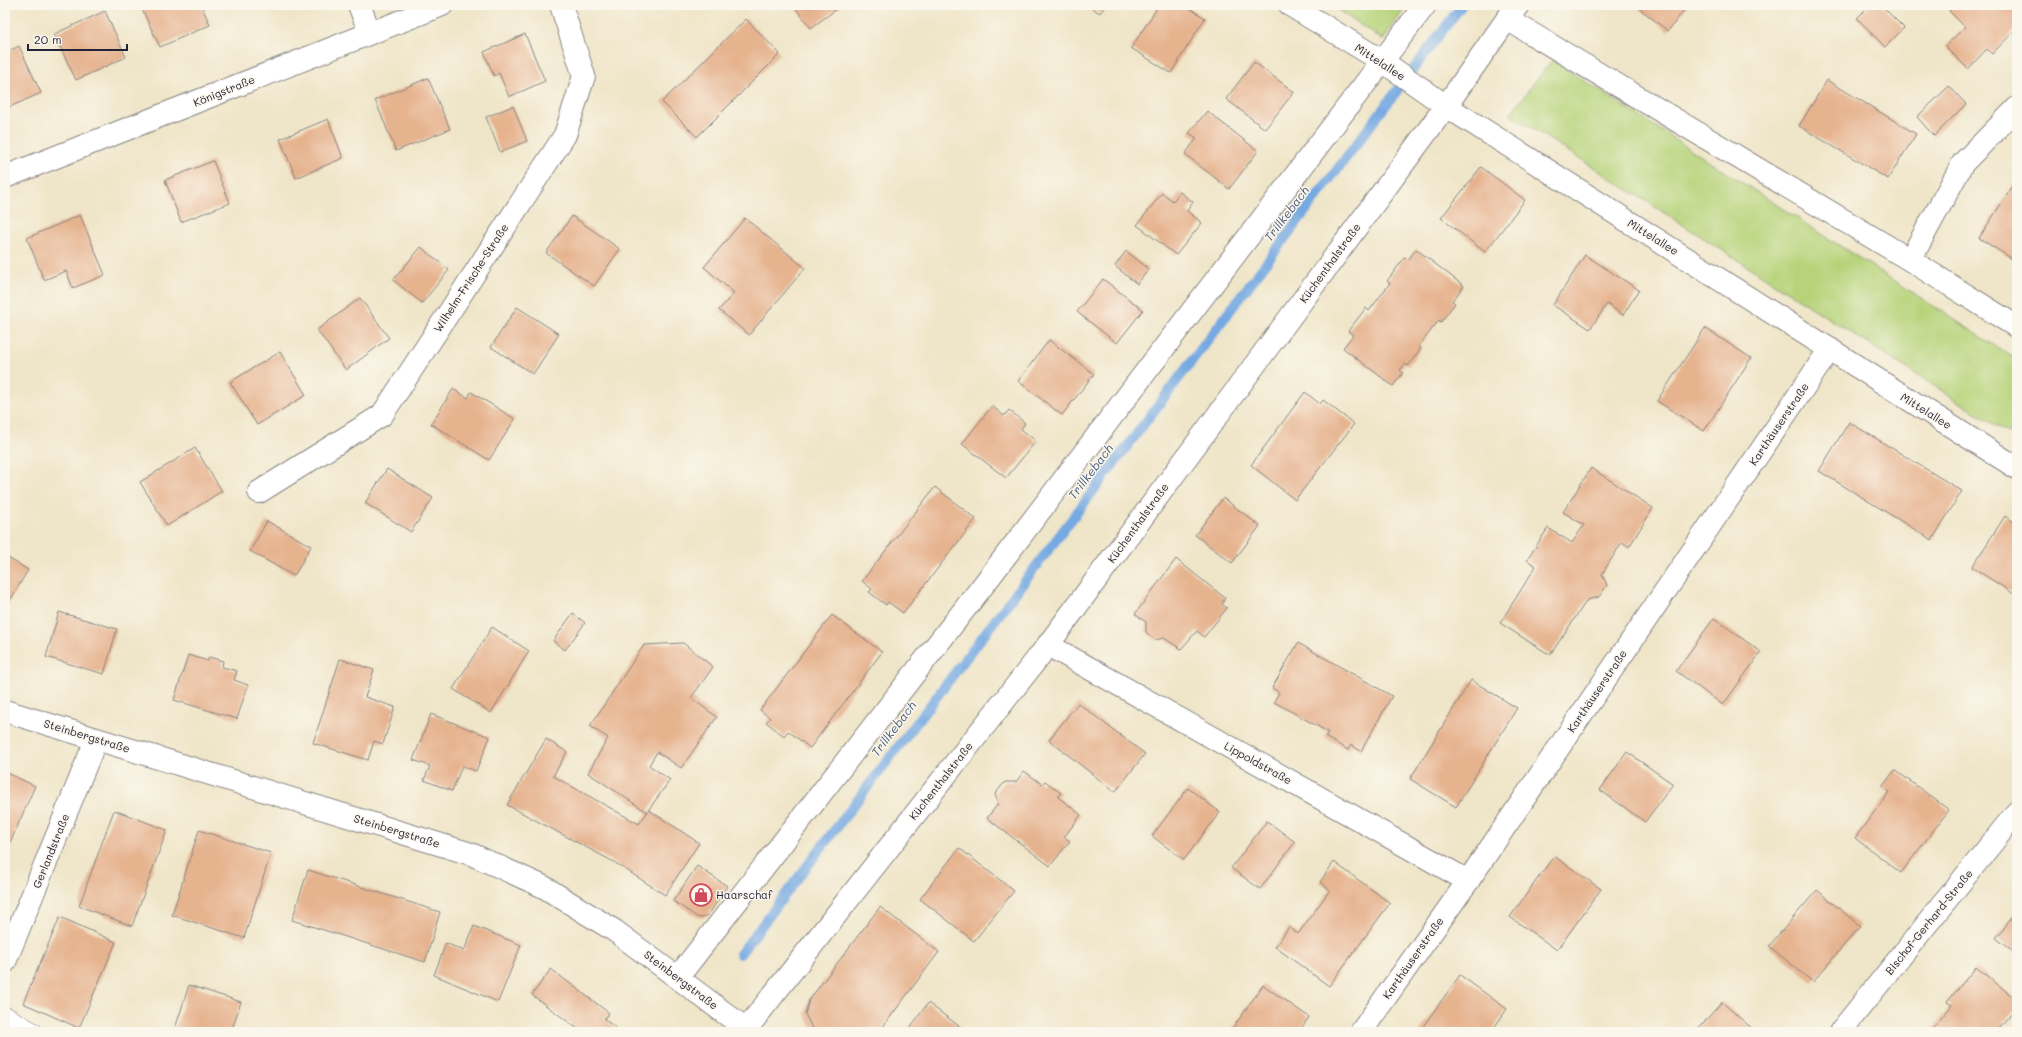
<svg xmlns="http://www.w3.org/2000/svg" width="2022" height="1037" font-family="Mali,sans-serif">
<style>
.green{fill:#b6d379;stroke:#6c7a5a}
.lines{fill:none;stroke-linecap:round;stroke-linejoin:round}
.stream{stroke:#75a9e2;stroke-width:10}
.building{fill:#e6b38f}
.service-casing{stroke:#888482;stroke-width:20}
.minor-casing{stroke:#888482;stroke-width:24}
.tertiary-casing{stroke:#888482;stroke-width:24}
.secondary-casing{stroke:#888482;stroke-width:24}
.service{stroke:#fff;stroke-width:19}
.minor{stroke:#fff;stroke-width:22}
.tertiary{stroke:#fff;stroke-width:22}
.secondary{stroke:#fff;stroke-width:22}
.labels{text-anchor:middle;stroke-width:3;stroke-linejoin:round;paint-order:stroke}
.street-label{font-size:11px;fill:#22223b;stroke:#fbf7ec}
.poi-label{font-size:11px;fill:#22223b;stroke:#fbf7ec;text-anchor:start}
.water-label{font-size:12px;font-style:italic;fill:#43587e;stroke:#fbf7ec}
</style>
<rect width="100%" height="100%" fill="#fbf7ec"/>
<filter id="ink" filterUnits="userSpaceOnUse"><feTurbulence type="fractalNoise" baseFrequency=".025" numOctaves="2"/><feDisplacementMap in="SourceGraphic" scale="8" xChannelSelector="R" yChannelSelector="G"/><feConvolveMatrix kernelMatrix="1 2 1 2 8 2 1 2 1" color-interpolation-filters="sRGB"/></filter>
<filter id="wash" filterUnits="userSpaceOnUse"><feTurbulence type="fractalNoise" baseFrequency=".012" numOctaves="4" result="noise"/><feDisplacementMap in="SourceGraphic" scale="16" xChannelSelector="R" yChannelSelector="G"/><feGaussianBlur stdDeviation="0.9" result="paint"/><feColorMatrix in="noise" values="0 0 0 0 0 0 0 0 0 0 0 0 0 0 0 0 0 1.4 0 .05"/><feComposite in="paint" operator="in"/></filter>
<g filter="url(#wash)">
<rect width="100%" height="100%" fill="#efe5c8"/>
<g class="green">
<polygon points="1330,5 1407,5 1383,40"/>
<polygon points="1552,60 2017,360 2017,439 1510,114"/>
</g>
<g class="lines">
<polyline class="stream" points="740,954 1018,590 1462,5"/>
</g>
<g id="blocks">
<g class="building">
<polygon points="140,5 201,5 210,25 160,47"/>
<polygon points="793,5 842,5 811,28"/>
<polygon points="1087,5 1106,5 1100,13"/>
<polygon points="1159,5 1184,5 1205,18 1171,73 1131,48"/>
<polygon points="1635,5 1688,5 1668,31"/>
<polygon points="1870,5 1881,5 1904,28 1885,47 1857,18"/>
<polygon points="1955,5 2016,5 2017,28 1992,54 1987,49 1968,69 1945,46 1965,27 1949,11"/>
<polygon points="105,11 126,57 76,80 54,34"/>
<polygon points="746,19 780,54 697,137 662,102"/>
<polygon points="525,34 545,81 509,97 499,73 494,76 484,52"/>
<polygon points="19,46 41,93 5,109 5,53"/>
<polygon points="1254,62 1294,92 1265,129 1226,99"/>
<polygon points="428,78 450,129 396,151 375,100"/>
<polygon points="1827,80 1916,134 1888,179 1799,126"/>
<polygon points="1949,86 1966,104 1934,136 1917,117"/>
<polygon points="513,106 527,141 500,152 486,117"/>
<polygon points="1207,111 1258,151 1229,189 1185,154 1197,138 1189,133"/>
<polygon points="328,119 343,158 296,178 280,139"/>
<polygon points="213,161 230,203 181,222 165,180"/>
<polygon points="1481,167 1525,200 1485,252 1441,218"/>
<polygon points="2014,184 2017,187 2017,262 1979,238"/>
<polygon points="1180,192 1193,202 1187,211 1202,223 1176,255 1137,225 1162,193 1173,201"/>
<polygon points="80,215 105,275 73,288 66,271 44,280 27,238"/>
<polygon points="572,216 620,249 594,286 546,253"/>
<polygon points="745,218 805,268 749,335 719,310 734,293 704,267"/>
<polygon points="421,247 449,270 422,303 393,280"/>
<polygon points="1416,249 1464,286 1452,301 1455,303 1441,322 1439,320 1419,346 1421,348 1408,366 1405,364 1400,370 1403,373 1393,386 1343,348 1353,335 1348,331 1366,308 1369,311 1390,283 1387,281 1405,257 1408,260"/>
<polygon points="1126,251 1149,269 1137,284 1115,266"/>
<polygon points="1585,255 1639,290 1623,315 1607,304 1590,329 1553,305"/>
<polygon points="1103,279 1143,310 1117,343 1077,312"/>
<polygon points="360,298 389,338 346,370 317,330"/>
<polygon points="517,307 559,334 533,374 491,347"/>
<polygon points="1705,328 1751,358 1704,431 1657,401"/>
<polygon points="1049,340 1094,374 1062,415 1018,381"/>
<polygon points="280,352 306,395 257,425 230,382"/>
<polygon points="453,389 468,398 471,392 515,419 489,460 431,424"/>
<polygon points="1305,392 1320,404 1323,400 1354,424 1295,500 1251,465"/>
<polygon points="992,406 1004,416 1009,410 1025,423 1021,429 1036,441 1006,478 962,444"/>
<polygon points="1849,422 1962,491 1932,540 1819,471"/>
<polygon points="195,448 222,491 167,526 140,482"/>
<polygon points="1591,468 1653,508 1629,547 1622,542 1602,574 1607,585 1599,597 1587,600 1550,655 1500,623 1536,566 1527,560 1548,528 1572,543 1584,525 1563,512"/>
<polygon points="387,469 433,498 411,532 365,503"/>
<polygon points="935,487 976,519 903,613 888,602 886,605 869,592 872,589 862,581"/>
<polygon points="1223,498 1260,526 1232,563 1195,535"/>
<polygon points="2005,516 2017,524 2017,596 1972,567"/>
<polygon points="267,521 311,546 294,576 250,551"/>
<polygon points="5,556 28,570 5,609"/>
<polygon points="1176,559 1225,598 1222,604 1227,608 1204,637 1197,631 1181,649 1164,638 1155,640 1146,632 1146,622 1135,614"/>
<polygon points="59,612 117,629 104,674 46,657"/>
<polygon points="573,613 585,623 565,650 553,641"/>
<polygon points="832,615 882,652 810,748 788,731 784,736 766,722 770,718 760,710"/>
<polygon points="1714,618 1761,652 1723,705 1676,671"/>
<polygon points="492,627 529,651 491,713 453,689"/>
<polygon points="683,643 713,667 691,698 717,717 681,768 657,752 649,765 670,780 647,812 588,773 608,738 590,726 644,645"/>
<polygon points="1298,643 1392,696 1361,751 1351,745 1348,750 1325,737 1328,732 1274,702 1279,692 1272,688"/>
<polygon points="188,655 208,661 209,657 223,661 222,667 237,671 234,680 248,685 237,719 174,700"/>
<polygon points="340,659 374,670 365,697 395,707 383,744 374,741 368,760 313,743"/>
<polygon points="1471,680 1517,708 1456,807 1410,779"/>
<polygon points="1078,703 1145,754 1115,792 1049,740"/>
<polygon points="431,714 490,737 476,771 462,766 452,791 424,780 430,766 413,760"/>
<polygon points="546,739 567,752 553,776 639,824 649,810 699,843 665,895 614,862 507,805"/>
<polygon points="1627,752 1673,784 1645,822 1600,790"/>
<polygon points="1895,770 1949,810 1901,873 1855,838 1889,792 1882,787"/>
<polygon points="1024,771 1042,784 1045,781 1061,793 1058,797 1081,815 1064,837 1070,841 1050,866 987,818 998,804 995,794 1005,782 1016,782"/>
<polygon points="5,772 35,786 5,854"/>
<polygon points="1188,788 1220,812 1184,860 1152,836"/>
<polygon points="114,810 167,830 132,926 79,906"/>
<polygon points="1267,821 1295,842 1260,889 1231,868"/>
<polygon points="199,830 271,853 244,938 172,915"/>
<polygon points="959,848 1014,891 974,941 920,899"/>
<polygon points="1554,856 1601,889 1557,950 1510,917"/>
<polygon points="1334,862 1390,903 1329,986 1275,947 1289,927 1298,934 1330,890 1320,882"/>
<polygon points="697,866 727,886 709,914 702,918 697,917 673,901"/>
<polygon points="308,870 440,912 425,962 292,920"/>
<polygon points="1817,890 1860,926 1813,982 1769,946"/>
<polygon points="880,907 939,952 879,1032 817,1032 812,1028 805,1014 809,1000"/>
<polygon points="2017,911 2017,954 1996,938"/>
<polygon points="60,917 116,942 79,1028 23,1003"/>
<polygon points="474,926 521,945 498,1002 434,975 446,943 464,951"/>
<polygon points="1976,967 2017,1000 2017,1006 1996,1032 1930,1032 1952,1005 1947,1002"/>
<polygon points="551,969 609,1013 604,1019 621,1032 582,1032 532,995"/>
<polygon points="1460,975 1507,1009 1491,1032 1419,1032"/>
<polygon points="189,985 241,1002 231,1032 174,1032"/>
<polygon points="1263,985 1309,1017 1299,1032 1230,1032"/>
<polygon points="1722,1002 1756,1032 1695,1032"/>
<polygon points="928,1003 967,1032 907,1032"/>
</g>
</g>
</g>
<g filter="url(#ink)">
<use href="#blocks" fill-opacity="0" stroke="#888482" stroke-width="1"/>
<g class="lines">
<g class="service-casing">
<polyline id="service" points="5,1016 33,1032"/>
</g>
<g class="minor-casing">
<g id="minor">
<polyline points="359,5 370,33"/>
<polyline points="1290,5 1382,61 1446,106 2017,468"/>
<polyline points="1507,19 1910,260 2017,327"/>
<polyline points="1910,260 1963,163 2017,108"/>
<polyline points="259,492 382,415 565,135 584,76 561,5"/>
<polyline points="1048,645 1468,881"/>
<polyline points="5,962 96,740"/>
<polyline points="678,977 985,583 1425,5"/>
<polyline points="744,1032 1048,645 1446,106 1507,19 1518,5"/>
<polyline points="1361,1032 1468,881 1830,349"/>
<polyline points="1840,1032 2017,812"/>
</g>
</g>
<g class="tertiary-casing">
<polyline id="tertiary" points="5,177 442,5"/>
</g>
<g class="secondary-casing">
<polyline id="secondary" points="5,711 471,854 544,887 615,931 750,1032"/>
</g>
<use href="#service" class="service"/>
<use href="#minor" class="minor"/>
<use href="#tertiary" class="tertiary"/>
<use href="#secondary" class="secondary"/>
</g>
</g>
<defs>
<g id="shop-ring" transform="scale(1.15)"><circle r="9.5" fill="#fbf7ec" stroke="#d1495b" stroke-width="1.5"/><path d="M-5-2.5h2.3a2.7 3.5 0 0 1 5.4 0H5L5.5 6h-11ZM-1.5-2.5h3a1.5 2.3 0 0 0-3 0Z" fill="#d1495b"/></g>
</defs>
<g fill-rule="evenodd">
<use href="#shop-ring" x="701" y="895"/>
</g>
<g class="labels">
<g class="street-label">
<text transform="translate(1380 62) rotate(33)" y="4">Mittelallee</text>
<text transform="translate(224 91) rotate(-22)" y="4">Königstraße</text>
<text transform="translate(1653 237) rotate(32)" y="4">Mittelallee</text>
<text transform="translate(1330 263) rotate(-54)" y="4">Küchenthalstraße</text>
<text transform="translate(471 278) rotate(-57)" y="4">Wilhelm-Frische-Straße</text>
<text transform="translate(1926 411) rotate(32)" y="4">Mittelallee</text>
<text transform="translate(1779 424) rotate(-56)" y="4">Karthäuserstraße</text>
<text transform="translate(1138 523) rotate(-54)" y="4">Küchenthalstraße</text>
<text transform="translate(1597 691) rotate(-56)" y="4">Karthäuserstraße</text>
<text transform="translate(87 736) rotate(17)" y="4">Steinbergstraße</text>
<text transform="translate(1258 763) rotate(29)" y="4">Lippoldstraße</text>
<text transform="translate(941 781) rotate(-52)" y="4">Küchenthalstraße</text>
<text transform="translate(397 831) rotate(17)" y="4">Steinbergstraße</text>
<text transform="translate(51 851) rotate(-68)" y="4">Gerlandstraße</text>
<text transform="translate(1929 922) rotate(-51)" y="4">Bischof-Gerhard-Straße</text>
<text transform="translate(1413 958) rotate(-55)" y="4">Karthäuserstraße</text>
<text transform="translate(681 980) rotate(37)" y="4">Steinbergstraße</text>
</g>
<g class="poi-label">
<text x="716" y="899">Haarschaf</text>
</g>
<g class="water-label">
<text transform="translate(1287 214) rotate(-53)" y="4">Trillkebach</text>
<text transform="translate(1091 472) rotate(-53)" y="4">Trillkebach</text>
<text transform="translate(894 729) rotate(-53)" y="4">Trillkebach</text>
</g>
</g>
<rect width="2022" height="1037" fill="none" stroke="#fbf7ec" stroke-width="20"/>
<path d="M28 44v6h99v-6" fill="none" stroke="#22223b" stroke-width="2"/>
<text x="34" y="44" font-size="12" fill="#22223b" stroke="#fbf7ec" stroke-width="3" paint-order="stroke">20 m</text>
</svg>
